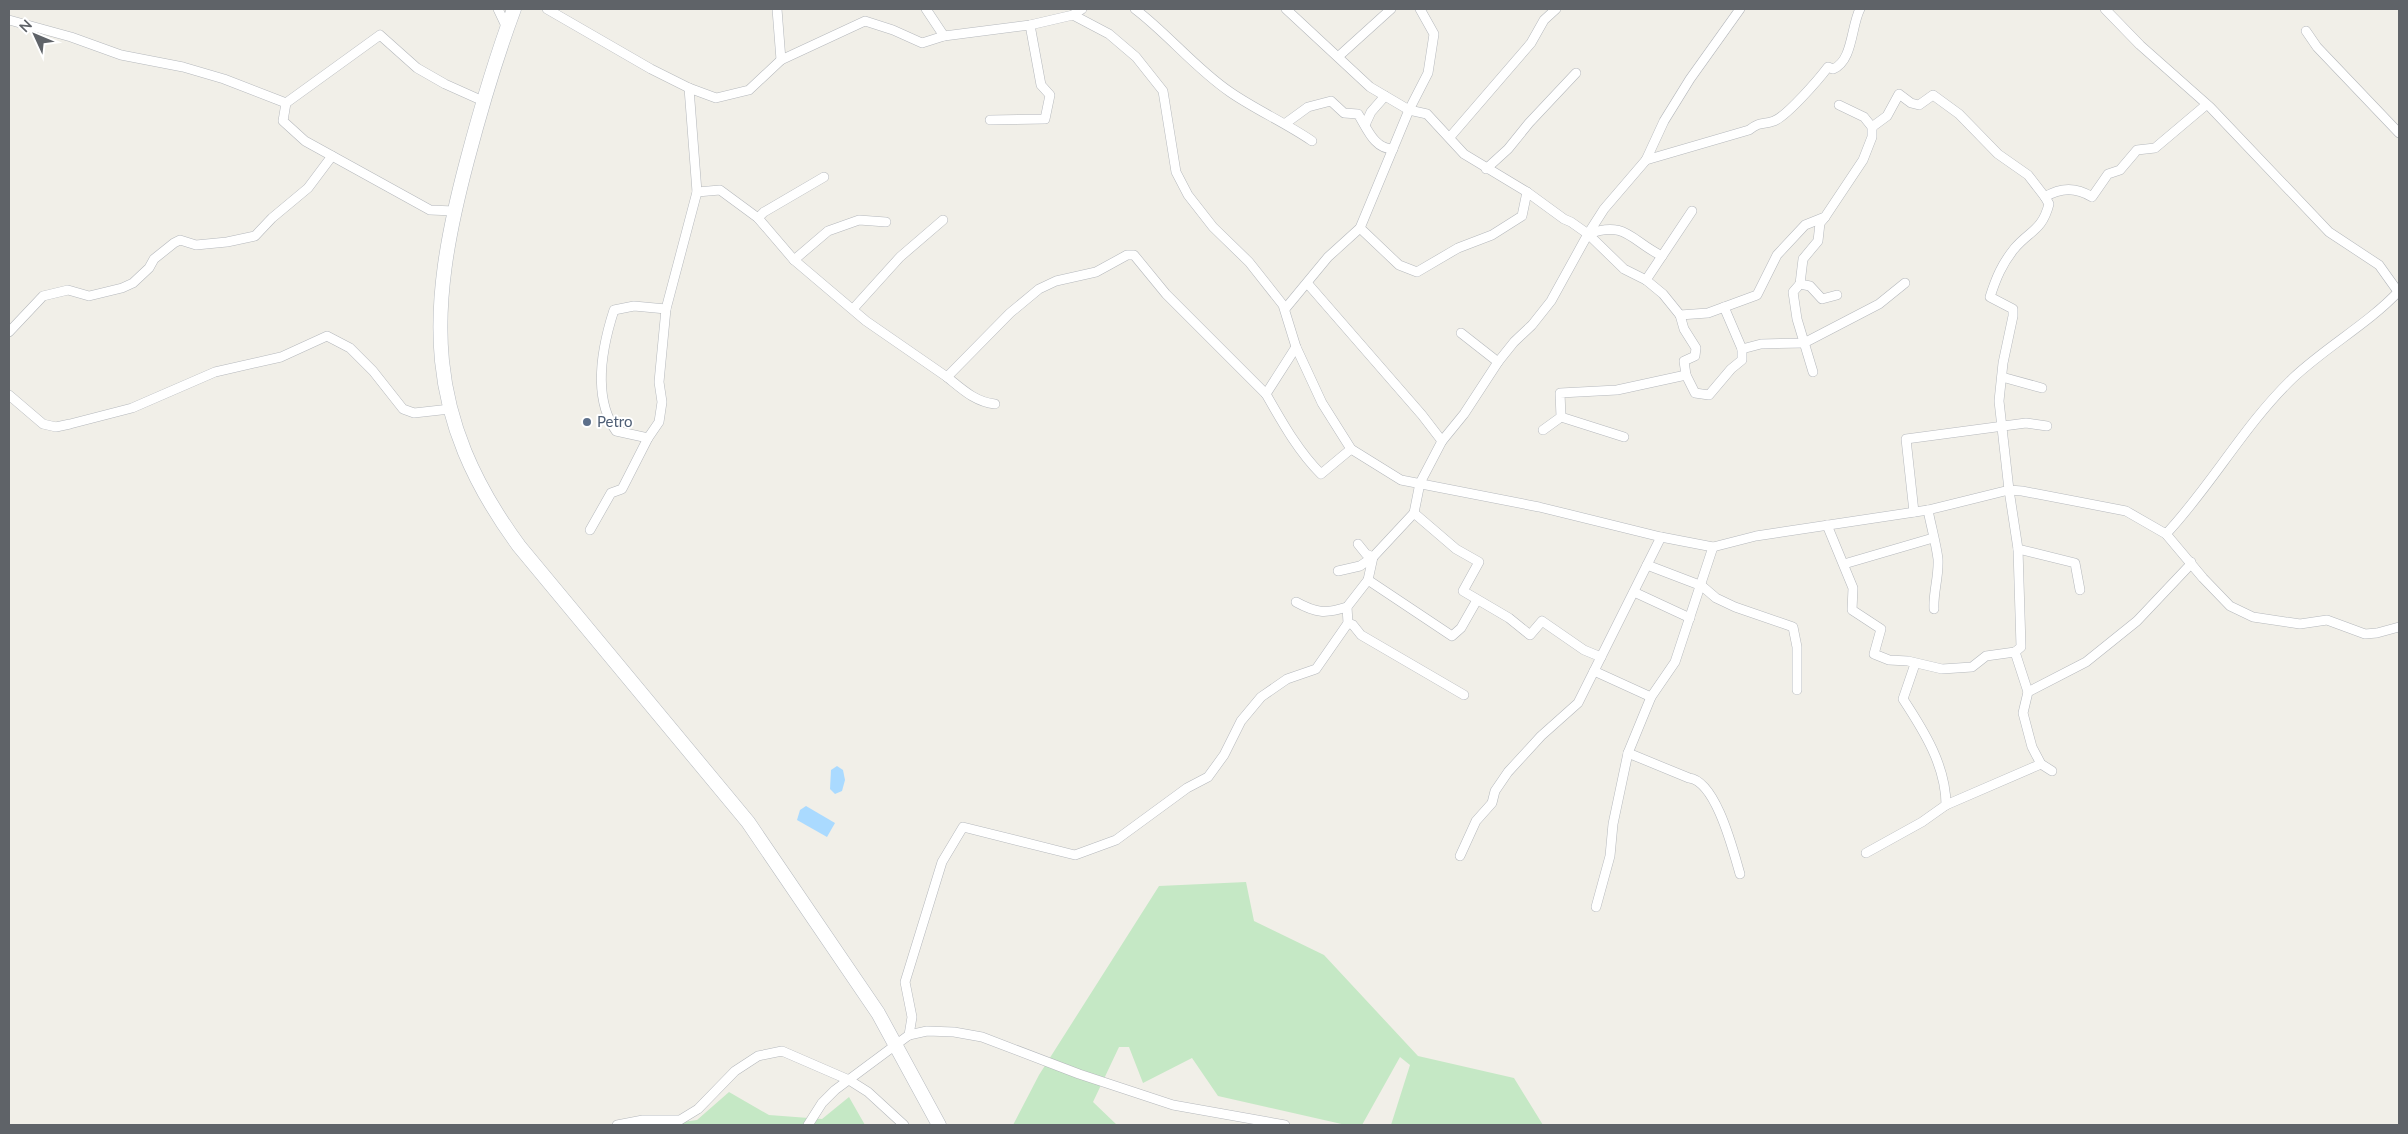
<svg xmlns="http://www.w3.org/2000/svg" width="2408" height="1134" font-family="Lato,sans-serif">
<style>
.green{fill:#c5e8c5}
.water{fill:#aadaff}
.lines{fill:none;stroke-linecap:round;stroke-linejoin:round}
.street-casing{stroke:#b5b8bc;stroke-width:10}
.secondary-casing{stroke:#b6babf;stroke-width:15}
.street{stroke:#fff;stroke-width:9}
.secondary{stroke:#fff;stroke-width:14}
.service-dot{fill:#5c6f8a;stroke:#fff;stroke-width:2}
.labels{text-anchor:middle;stroke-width:4;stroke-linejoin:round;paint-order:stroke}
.service-label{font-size:15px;fill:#4e5e75;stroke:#fff;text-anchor:start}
</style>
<rect width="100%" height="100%" fill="#f1efe8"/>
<g class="green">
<polygon points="1246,882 1254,921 1324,955 1418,1056 1514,1078 1543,1125 1391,1125 1410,1065 1400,1057 1362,1125 1346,1125 1218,1096 1192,1058 1143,1083 1129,1047 1119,1047 1093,1102 1117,1125 1013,1125 1039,1075 1159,886"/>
<polygon points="729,1092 769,1115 822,1119 849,1097 865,1125 661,1125 697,1120"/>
</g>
<g class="water">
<polygon points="837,766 843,770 845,780 842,791 835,794 830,789 831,770"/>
<polygon points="806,806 835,823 827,837 797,820 800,810"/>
</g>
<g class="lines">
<g class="street-casing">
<g id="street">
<polyline points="498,9 507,28"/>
<path d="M547 9 651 69 689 88 716 98 749 90 781 60 865 21 893 30 922 43 944 36 1030 25 1073 15 1109 34 1136 57 1163 91 1176 172 1188 195 1213 227 1249 262 1283 305 1296 347 1322 403 1351 449 1401 480 1539 507 1661 537 1713 547 1756 536 1928 510 2009 490 2022 491 2126 511 2166 534C2212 485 2244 425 2293 378 2327 346 2368 324 2399 291"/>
<polyline points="777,9 781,60"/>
<polyline points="926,9 944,36"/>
<path d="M1135 9C1168 34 1196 69 1230 92 1256 110 1286 123 1312 141"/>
<polyline points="1286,9 1370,87 1409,110 1427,114 1464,154 1527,192 1564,219 1571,222 1588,234 1624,269 1646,280 1663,294 1680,315 1708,313 1757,295 1777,255 1805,225 1825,217 1863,160 1872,137 1872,127 1864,117 1839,105"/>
<polyline points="2105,9 2140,45 2210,107 2329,232 2379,265 2399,293"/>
<polyline points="1073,15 1082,9"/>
<polyline points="9,20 71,37 121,55 183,67 224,79 286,103 283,121 305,141 430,210 454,211"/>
<polyline points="2306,31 2317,47 2399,133"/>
<polyline points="1339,56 1391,9"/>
<polyline points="286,103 380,35 417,68 445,84 483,101"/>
<polyline points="990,120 1045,119 1050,95 1041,85 1030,25"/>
<path d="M1286 123 1308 107 1331 101 1344 113 1358 114C1367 128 1374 149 1393 149"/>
<polyline points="1365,125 1371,112 1385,96"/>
<polyline points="1872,127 1887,116 1899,94 1911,103 1919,105 1933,95 1959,114 1998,154 2028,175 2045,197"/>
<polyline points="1450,137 1531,43 1544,20 1556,9"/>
<polyline points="1646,160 1664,121 1690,79 1740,9"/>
<polyline points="1486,169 1508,149 1529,123 1576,73"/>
<polyline points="697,192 720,190 758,218 794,260 866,321 947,377 1010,313 1039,289 1056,281 1096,272 1127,255 1134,255 1166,294 1266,394"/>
<polyline points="1825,217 1820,223 1818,241 1803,259 1800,284 1810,286 1822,299 1837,295"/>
<polyline points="758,218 764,212 824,177"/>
<polyline points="1360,228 1399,265 1417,272 1458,248 1492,235 1522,216 1527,192"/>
<path d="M1588 234C1626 220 1631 241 1662 256"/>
<polyline points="794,260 828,231 859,220 886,222"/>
<polyline points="1646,280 1692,211"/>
<polyline points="1308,284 1422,415 1442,441"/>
<polyline points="1800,284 1793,292 1797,319 1813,372"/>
<polyline points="1724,307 1742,349"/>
<polyline points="853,309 900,257 943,220"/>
<polyline points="1285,309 1328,257 1360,228 1409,110 1428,73 1434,34 1420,9"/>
<polyline points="1680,315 1684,329 1696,348 1695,356 1684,361 1686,375"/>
<polyline points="9,332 43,296 68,290 89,296 122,288 133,283 149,268 154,259 174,243 180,240 196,245 227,242 255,236 272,218 308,188 332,156"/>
<polyline points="1461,333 1498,362"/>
<path d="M1296 347 1266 394C1282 422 1298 451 1321 474L1351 449"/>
<path d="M947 377C962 389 975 402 995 404"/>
<polyline points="2002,377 2042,388"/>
<polyline points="9,395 43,424 56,427 70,424 132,408 215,372 281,357 327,336 350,348 373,371 403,409 414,413 450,409"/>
<polyline points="1561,417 1624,437"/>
<polyline points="1543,430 1561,417 1560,393 1617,390 1686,375 1695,393 1709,395 1731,369 1742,360 1742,349 1761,344 1804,343 1879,304 1905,283"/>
<path d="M648 438 616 431C592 397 602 347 614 310L634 306 666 309"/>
<path d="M1928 510C1931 526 1936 543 1938 559 1939 577 1933 592 1934 609"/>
<polyline points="1914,512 1906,439 2026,423 2047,426"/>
<polyline points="1414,513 1456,549 1479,562 1463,591 1509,618 1530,635 1542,621 1584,650 1601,657"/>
<polyline points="1827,525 1853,588 1852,610 1881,629 1874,654 1889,660 1908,661 1942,669 1972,667 1986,656 2015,652 2028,692"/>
<polyline points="590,530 611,493 622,489 648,438 659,422 662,402 659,382 666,309 697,192 689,88"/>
<polyline points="2166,534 2203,578 2230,606 2253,617 2300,624 2327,620 2365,634 2377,633 2399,627"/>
<polyline points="1358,544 1366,554 1373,557"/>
<polyline points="2018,549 2075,563 2080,590"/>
<polyline points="1844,564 1933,538"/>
<polyline points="1647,565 1702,586 1716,598 1735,607 1793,627 1797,647 1797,690"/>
<polyline points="1338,571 1360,566 1373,557"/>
<polyline points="1368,580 1452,636 1461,628 1477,600"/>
<polyline points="1634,592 1690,618"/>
<path d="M1296 602C1316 613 1325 614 1347 607"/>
<polyline points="1348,623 1353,625 1361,635 1464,695"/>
<path d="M2015 652 2021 647 2018 549 2009 490 1999 401 2003 363 2013 316V309L1990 297C1996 278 2002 264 2014 249 2030 230 2042 231 2049 204L2045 197C2061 187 2076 187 2092 197L2108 174 2120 170 2137 150 2155 148 2206 105"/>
<polyline points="1594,671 1651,697"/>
<path d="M1628 753 1689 778C1716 781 1733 850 1740 874"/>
<polyline points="2052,771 2041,764 2032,747 2023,713 2028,692 2086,662 2137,621 2190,565 2191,562"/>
<polyline points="1946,805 2041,764"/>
<path d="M1866 853 1922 822 1946 805C1946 766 1924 731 1903 699L1915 664"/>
<polyline points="1460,856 1476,821 1492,803 1495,791 1508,772 1541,736 1578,703 1661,537"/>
<polyline points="1596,907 1610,856 1613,824 1628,753 1651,697 1675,662 1713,547"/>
<path d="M909 1035 912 1017 905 982 942 862 963 827 1075 855 1116 840 1187 788 1208 777 1224 755 1241 721 1261 697 1287 679 1316 669 1348 623 1347 607 1368 580 1373 557 1414 513 1420 483 1442 441 1464 414 1498 362 1514 342 1532 325 1551 301 1588 234 1604 209 1646 160 1749 130C1761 121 1762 125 1774 121 1787 116 1819 79 1828 67L1833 69C1853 61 1851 26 1860 9"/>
<polyline points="617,1125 643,1120 680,1120 698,1109 735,1071 758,1056 782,1051 849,1080 868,1092 904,1125"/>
<polyline points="808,1125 822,1103 835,1090 909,1035 927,1031 954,1032 982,1037 1079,1074 1173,1105 1285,1125"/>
</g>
</g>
<g class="secondary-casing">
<path id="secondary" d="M514 9C495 60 481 108 467 161 427 312 423 415 519 546L748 822 878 1013 939 1125"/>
</g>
<use href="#street" class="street"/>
<use href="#secondary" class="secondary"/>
</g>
<circle class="service-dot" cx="587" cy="422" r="5"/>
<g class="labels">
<g class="service-label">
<text x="597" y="427">Petro</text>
</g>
</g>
<rect width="2408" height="1134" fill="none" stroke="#5f6368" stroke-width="20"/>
<g transform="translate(35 35) rotate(314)" stroke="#ffffff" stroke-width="4" paint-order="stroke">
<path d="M0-4L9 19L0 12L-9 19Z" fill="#5f6368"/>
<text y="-8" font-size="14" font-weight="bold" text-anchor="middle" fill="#5f6368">N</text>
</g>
</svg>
